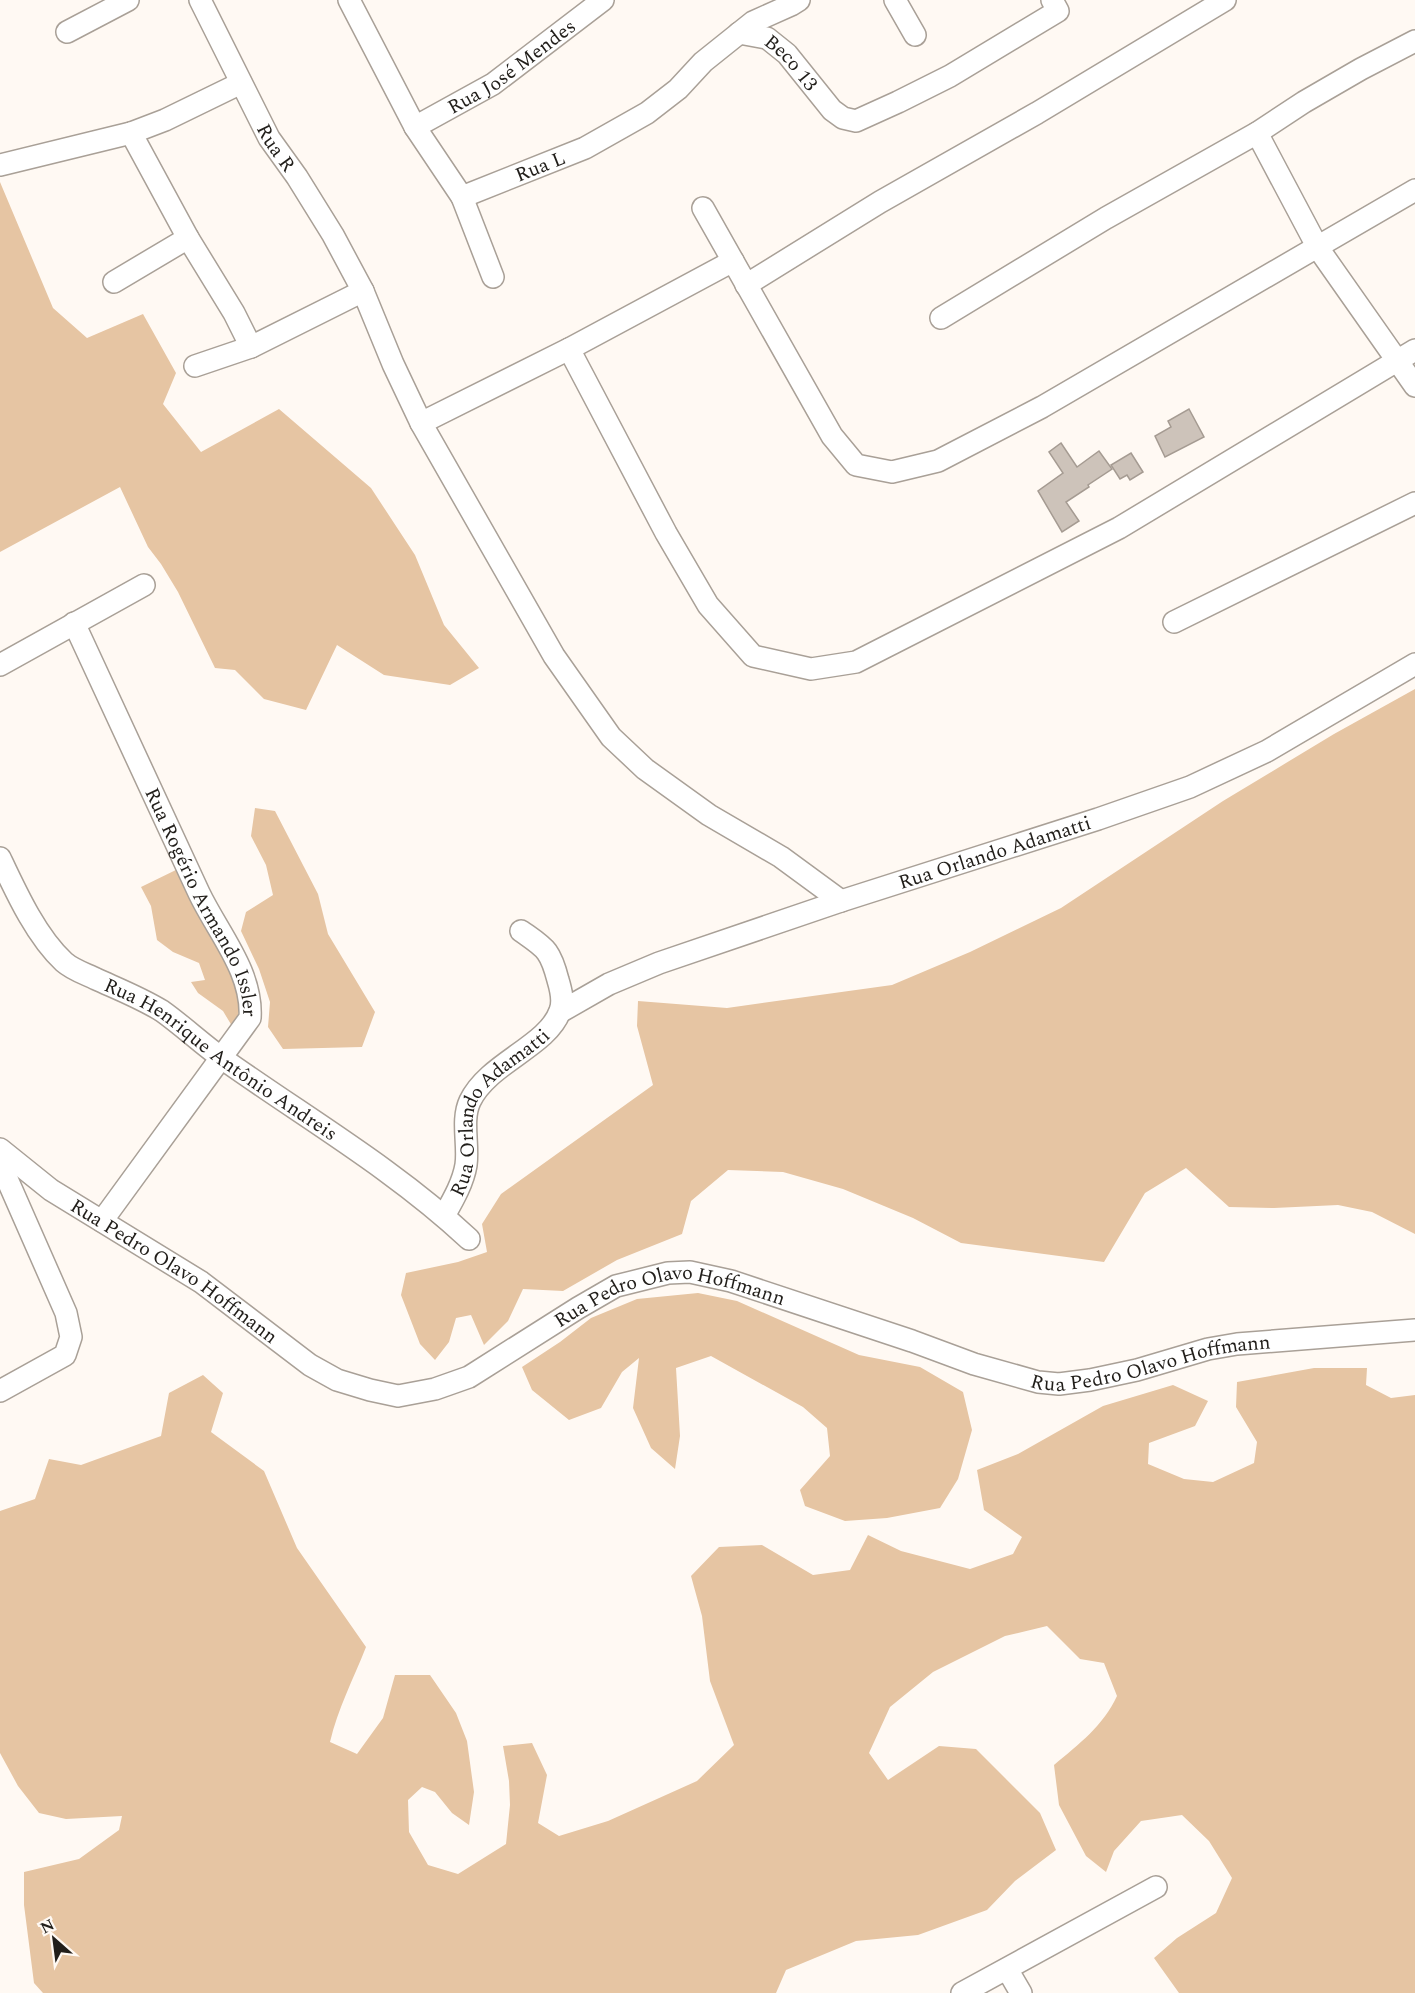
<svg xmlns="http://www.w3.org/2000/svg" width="1415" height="1993" font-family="Spectral,serif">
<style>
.green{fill:#e6c5a3}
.building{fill:#cdc3ba;stroke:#a59b92;stroke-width:1.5}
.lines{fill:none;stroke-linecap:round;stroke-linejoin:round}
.minor-casing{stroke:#a9a097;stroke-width:24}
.minor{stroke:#fff;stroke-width:21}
.labels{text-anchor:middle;stroke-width:4.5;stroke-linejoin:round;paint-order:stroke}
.street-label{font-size:20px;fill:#211e1a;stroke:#fff9f3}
</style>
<rect width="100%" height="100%" fill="#fff9f3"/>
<g class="green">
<polygon points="0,182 53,308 87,338 143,314 176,373 163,404 201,452 279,409 371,488 415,555 444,625 479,668 450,685 384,675 337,645 306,710 264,699 235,670 215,668 178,592 161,564 148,547 120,487 0,552"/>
<polygon points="1415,689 1415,1234 1372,1212 1338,1205 1274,1208 1229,1207 1186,1168 1145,1193 1104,1262 961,1243 913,1218 843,1189 783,1172 728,1170 691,1201 682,1234 617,1260 563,1291 523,1289 508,1321 484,1345 471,1315 456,1318 449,1342 435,1360 420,1344 401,1295 406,1273 458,1262 487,1252 482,1224 501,1194 653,1085 637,1026 638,1001 727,1008 892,985 970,952 1061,908 1223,801 1334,734"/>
<polygon points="255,808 275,811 318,894 328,934 375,1012 362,1047 283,1049 268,1027 270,1002 259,969 241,931 246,912 273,895 266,865 251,836"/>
<polygon points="180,868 237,982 241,1002 238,1015 232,1026 223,1011 198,993 191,982 205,980 199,963 173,952 157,940 151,906 141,887"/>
<polygon points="698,1293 737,1301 859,1355 920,1367 963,1392 972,1430 958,1479 940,1508 887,1518 845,1521 805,1506 800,1490 830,1456 827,1428 803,1407 711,1356 676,1368 680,1436 675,1469 651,1448 633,1408 639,1358 622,1372 601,1408 569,1420 532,1390 522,1367 560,1342 591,1318 637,1299"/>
<path d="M1314 1368H1367L1366 1385 1391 1398 1415 1395V1993H1179L1154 1958 1177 1938 1216 1913 1232 1878 1209 1841 1182 1815 1141 1821 1114 1851 1106 1872 1086 1856 1059 1805 1054 1765C1079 1744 1103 1726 1117 1696L1104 1663 1080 1659 1047 1626 1005 1636 933 1672 890 1707 869 1753 888 1780 939 1746 976 1749 1040 1813 1056 1850 1015 1881 987 1910 918 1935 856 1941 786 1970 776 1993H43L34 1983 24 1905V1872L79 1859 119 1830 122 1816 66 1819 39 1813 18 1786 0 1753V1511L35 1499 49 1459 81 1465 161 1436 169 1393 203 1375 223 1393 211 1432 264 1471 297 1548 366 1647C353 1680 338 1708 330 1742L357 1754 383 1718 395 1675H430L456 1713 467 1741 474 1792 469 1825 452 1813 435 1792 422 1787 408 1800 409 1832 428 1865 458 1874 506 1844 510 1805 509 1781 503 1746 532 1743 547 1775 538 1823 559 1836 608 1821 697 1781 734 1745 710 1681 702 1616 691 1576 719 1547 762 1545 813 1575 850 1570 868 1535 901 1551 970 1569 1013 1554 1022 1537 984 1510 977 1470 1018 1454 1103 1406 1173 1385 1208 1401 1195 1426 1149 1443 1148 1464 1184 1479 1213 1482 1254 1463 1257 1442 1236 1407 1237 1382Z"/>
</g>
<g class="building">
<polygon points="1189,409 1204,437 1165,457 1155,436 1171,427 1168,421"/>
<polygon points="1061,443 1077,467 1099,451 1112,469 1088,485 1089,487 1066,502 1079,521 1062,532 1038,491 1063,473 1049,452"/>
<polygon points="1131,453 1143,472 1130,480 1127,475 1120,479 1111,465"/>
</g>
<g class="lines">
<g class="minor-casing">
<g id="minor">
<path id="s1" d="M200 0 269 138 297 177 333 235 363 291 393 364 421 423 554 656 611 737 645 769 709 815 781 857 841 901"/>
<polyline points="349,0 415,127 462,197 493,277"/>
<polyline points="895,0 915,35"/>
<polyline points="67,32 128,0"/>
<path id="s2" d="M739 33 767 38 787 54 832 110 843 118 856 121 898 102 950 76 1058 11 1052 0"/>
<path id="s3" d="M415 127 493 84 603 0"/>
<polyline points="131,133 188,238 234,313 251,347 363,291"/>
<polyline points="1257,133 1318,248 1415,386"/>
<polyline points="0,165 131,133 165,120 241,83"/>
<path id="s4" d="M462 197 585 148 647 113 678 89 703 62 753 22 791 5 799 0"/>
<polyline points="703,208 832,436 856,465 892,472 938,461 1042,407 1415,190"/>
<polyline points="114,282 188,238"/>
<polyline points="746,285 880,202 1037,113 1225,0"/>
<polyline points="941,318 1106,218 1257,133 1304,102 1361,69 1415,41"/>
<polyline points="569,349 666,533 708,605 753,656 811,669 856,662 1119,528 1415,350"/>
<polyline points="195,366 251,347"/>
<polyline points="421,423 569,349 733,261"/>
<polyline points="1174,622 1415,503"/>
<path id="s5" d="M74 623C116 713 158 803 199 893 218 933 253 972 250 1018L102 1221"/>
<polyline points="0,665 144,585"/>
<path id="s6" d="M0 858C16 892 36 936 64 962 73 970 86 974 96 979 118 989 141 998 162 1011 183 1026 202 1044 223 1059 306 1118 394 1169 469 1239"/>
<path id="s7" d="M560 1012 609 984 659 963 841 901 1098 819 1190 787 1267 751 1415 664"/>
<path id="s8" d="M0 1149 51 1190 201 1282 310 1365 337 1380 370 1390 398 1396 435 1389 469 1377 578 1308 616 1286 668 1273 690 1272 731 1281 912 1341 974 1364 1038 1382 1059 1384 1090 1380 1137 1370 1208 1349 1237 1344 1415 1330"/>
<polyline points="0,1163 66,1313 71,1337 65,1355 0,1391"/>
<path id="s9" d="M444 1216C453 1200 463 1183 466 1165 469 1145 461 1120 470 1101 488 1063 548 1046 560 1011 564 1001 561 990 558 980 550 949 545 948 521 931"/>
<polyline points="1007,1969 1021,1993"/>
<polyline points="962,1993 1156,1887"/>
</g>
</g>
<use href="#minor" class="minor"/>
</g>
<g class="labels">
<g class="street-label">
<text dy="7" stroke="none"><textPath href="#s3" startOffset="114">Rua José Mendes</textPath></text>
<text dy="7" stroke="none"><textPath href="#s2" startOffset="63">Beco 13</textPath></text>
<text dy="7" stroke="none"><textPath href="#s1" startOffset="166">Rua R</textPath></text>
<text dy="7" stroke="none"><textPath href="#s4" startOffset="84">Rua L</textPath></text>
<text dy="7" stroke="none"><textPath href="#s7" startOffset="464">Rua Orlando Adamatti</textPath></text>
<text dy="7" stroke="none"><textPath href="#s5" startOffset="308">Rua Rogério Armando Issler</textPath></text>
<text dy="7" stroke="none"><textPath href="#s6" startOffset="308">Rua Henrique Antônio Andreis</textPath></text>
<text dy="7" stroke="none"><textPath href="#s9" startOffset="124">Rua Orlando Adamatti</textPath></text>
<text dy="7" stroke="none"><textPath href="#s8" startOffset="213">Rua Pedro Olavo Hoffmann</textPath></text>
<text dy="7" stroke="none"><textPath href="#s8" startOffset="771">Rua Pedro Olavo Hoffmann</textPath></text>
<text dy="7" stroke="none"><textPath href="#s8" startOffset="1275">Rua Pedro Olavo Hoffmann</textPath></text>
</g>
</g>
<g transform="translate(54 1939) rotate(332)" stroke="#fff9f3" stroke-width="4.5" paint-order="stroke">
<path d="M0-4.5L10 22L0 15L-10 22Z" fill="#211e1a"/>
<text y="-9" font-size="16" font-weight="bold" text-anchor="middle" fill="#211e1a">N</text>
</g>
</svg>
